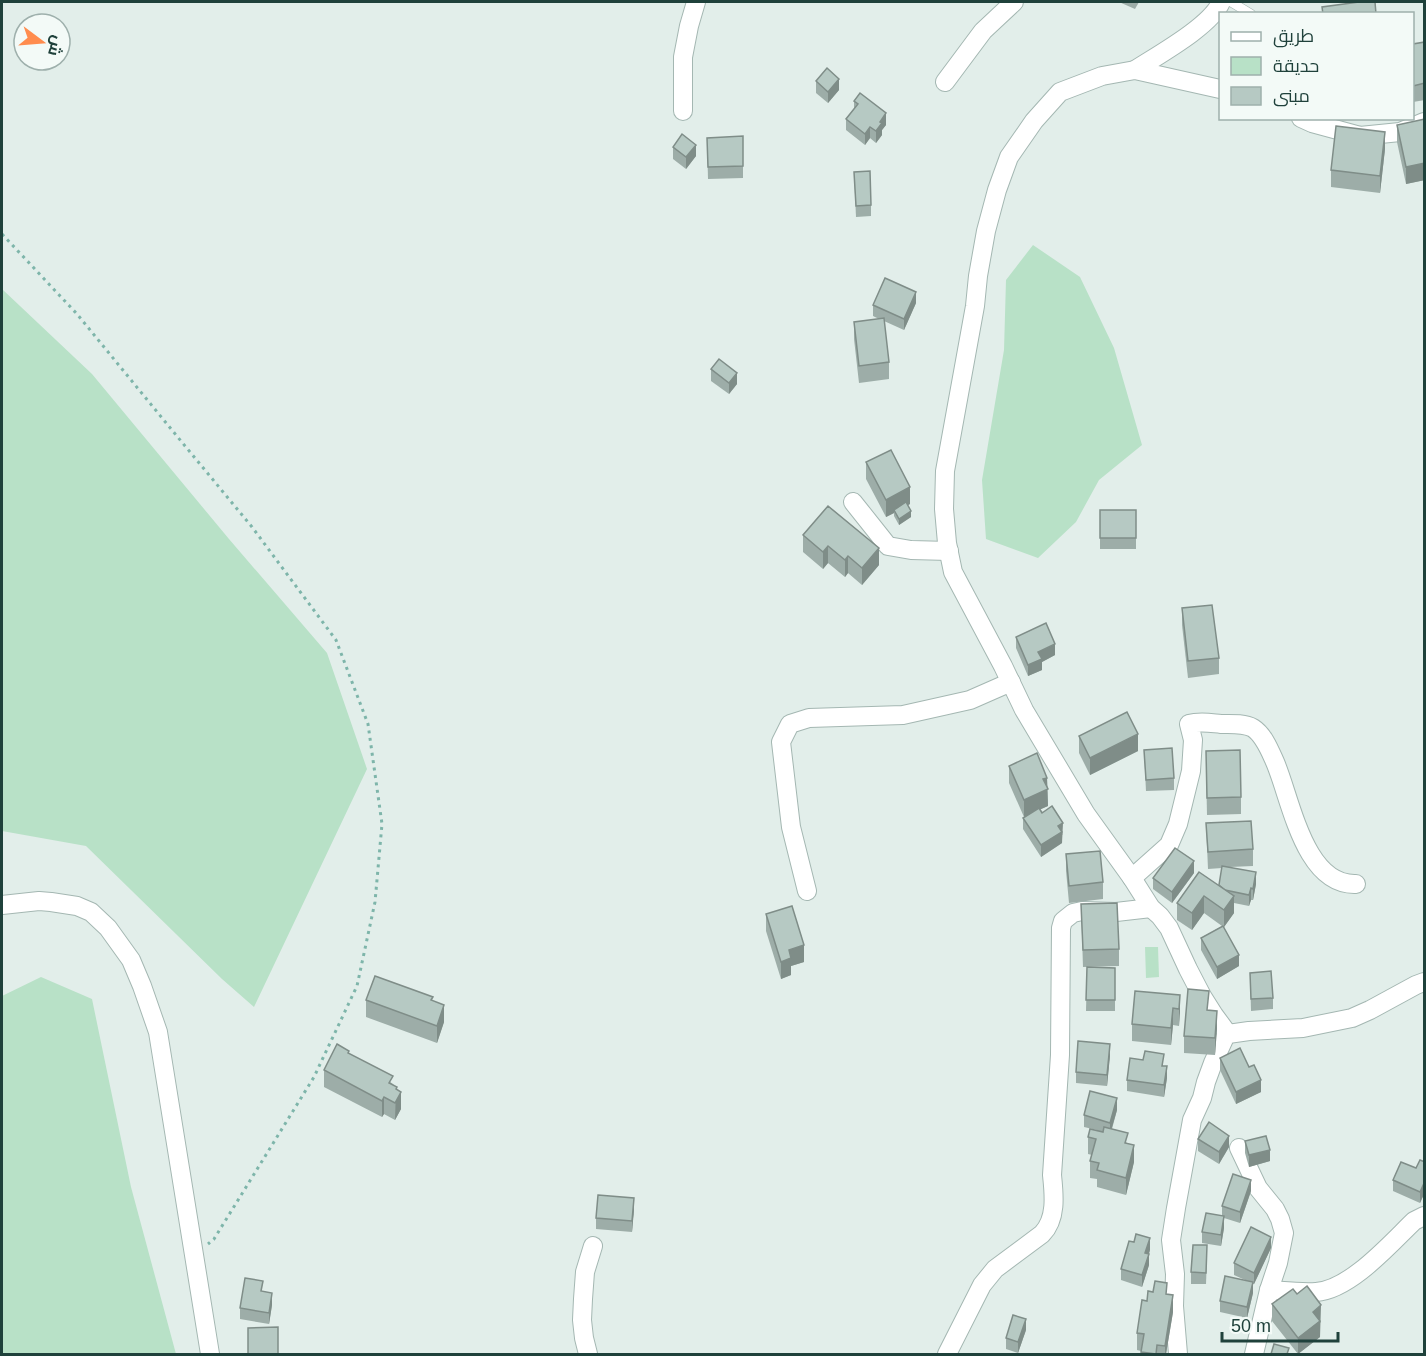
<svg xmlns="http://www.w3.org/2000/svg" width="1426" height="1356" font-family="Helvetica,Cairo,sans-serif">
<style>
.green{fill:#b8e1c7}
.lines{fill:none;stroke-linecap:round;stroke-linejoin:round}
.service-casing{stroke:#a4b7b2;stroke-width:10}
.minor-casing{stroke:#a4b7b2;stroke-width:20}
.path{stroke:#7eb5aa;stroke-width:3;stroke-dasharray:3 4.5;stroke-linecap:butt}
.service{stroke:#fff;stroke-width:9}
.minor{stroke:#fff;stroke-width:18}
.wall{fill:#9dada8}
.shaded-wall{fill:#7f8d88}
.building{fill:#b6c9c3;stroke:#7f8d88;stroke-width:1.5}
</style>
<rect width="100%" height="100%" fill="#e2eeea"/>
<g class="green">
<polygon points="1033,245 1080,277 1114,348 1142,445 1099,480 1076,522 1038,558 986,539 982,480 1004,350 1006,280"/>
<polygon points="2,289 92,374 229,539 327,653 367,769 254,1007 222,979 86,846 2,831"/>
<polygon points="1145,947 1158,947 1159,977 1146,978"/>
<polygon points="41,977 92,999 131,1187 176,1354 2,1354 2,996"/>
</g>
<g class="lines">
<g class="service-casing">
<polyline id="service" points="1231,2 1251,14"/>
</g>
<g class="minor-casing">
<g id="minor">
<path d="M1135 70C1158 55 1211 26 1221 2"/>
<polyline points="945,82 983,31 1014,2"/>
<polyline points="1220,89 1135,70 1102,76 1060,92 1034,121 1009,157 997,190 986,231 978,276 975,306 945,471 944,509 947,543 953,572 1003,666 1024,710 1086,814 1132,878 1151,908 1160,916 1169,928 1188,969 1202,996 1214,1015 1228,1034"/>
<polyline points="683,111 683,57 689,26 696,2"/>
<polyline points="1301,118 1312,123 1360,136 1400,132 1424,122"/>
<polyline points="853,502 888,546 911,550 949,551"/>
<path d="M1132 878 1169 845 1178 824 1191 771 1193 740 1189 724C1200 721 1210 723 1221 724 1230 724 1244 723 1253 728 1264 735 1270 751 1275 762 1291 799 1304 886 1356 884"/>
<polyline points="807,891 791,827 781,742 790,724 809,718 903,715 970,700 1011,682"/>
<polyline points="2,905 39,901 51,902 77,906 91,912 108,928 131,960 142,986 158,1032 210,1354"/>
<polyline points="1239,1148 1258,1188 1275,1209 1280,1219 1284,1233 1278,1263 1269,1290 1254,1354"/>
<path d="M1269 1290C1284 1291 1301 1293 1316 1292 1350 1290 1391 1243 1414 1221L1424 1216"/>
<polyline points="588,1354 584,1338 582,1320 583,1299 585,1272 593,1246"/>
<path d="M947 1354 982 1285 995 1269 1042 1234C1057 1219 1054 1194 1052 1175L1060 1055 1061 928 1063 921 1073 913 1082 911 1116 912 1151 908"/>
<polyline points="1178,1354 1174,1306 1175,1274 1171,1240 1176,1208 1192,1120 1202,1098 1206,1082 1213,1063 1224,1039 1228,1034 1249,1031 1303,1028 1352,1018 1370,1010 1416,985 1424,982"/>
</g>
</g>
<polyline class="path" points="2,234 77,314 176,435 252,527 336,640 368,724 382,824 375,902 357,986 314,1077 214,1239 208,1244"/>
<use href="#service" class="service"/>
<use href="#minor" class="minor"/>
</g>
<g class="wall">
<polygon points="1119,2 1139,2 1135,9"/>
<polygon points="1425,42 1425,100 1413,102 1413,44"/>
<polygon points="816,81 839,90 828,103 816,93"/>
<polygon points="854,101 886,125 882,130 882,135 876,143 870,138 865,145 846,130 846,119 854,109"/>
<polygon points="1425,119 1425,180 1406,184 1397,142 1397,125"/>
<polygon points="743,136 743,178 708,179 707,138"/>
<polygon points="673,147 696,156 686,169 673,159"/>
<polygon points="1385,149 1380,193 1331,187 1331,170"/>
<polygon points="854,172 871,205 871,216 856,217"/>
<polygon points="916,303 904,330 884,321 889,362 889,379 859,383 854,339 854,322 879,319 873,316 873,305"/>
<polygon points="711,369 737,384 729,394 711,381"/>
<polygon points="866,462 910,504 908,505 911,517 899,525 894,516 894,513 886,517 866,479"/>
<rect x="1100" y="510" width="36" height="39"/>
<polygon points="803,535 879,565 862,585 848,573 845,577 828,563 823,569 803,552"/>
<polygon points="1182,608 1219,658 1219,674 1188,678 1182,625"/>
<polygon points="1016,637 1055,655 1042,662 1042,670 1028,676 1016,648"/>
<polygon points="1079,736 1138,751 1090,775 1079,753"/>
<polygon points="1144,750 1174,778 1174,790 1146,791"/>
<polygon points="1009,766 1047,778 1048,806 1040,809 1063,834 1062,835 1062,843 1041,857 1023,829 1023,818 1028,815 1024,817 1009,783"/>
<polygon points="1206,768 1241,797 1241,814 1207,815"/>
<polygon points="1206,823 1253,849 1253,866 1230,867 1256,884 1253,900 1251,900 1249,906 1234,903 1234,913 1224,927 1239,966 1217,979 1201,950 1201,938 1222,926 1204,913 1192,930 1177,920 1177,903 1219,885 1222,868 1208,869"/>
<polygon points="1066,854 1103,882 1103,899 1069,903 1066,871"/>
<polygon points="1194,873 1172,903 1153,889 1153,878"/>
<polygon points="1081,904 1119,949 1119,966 1083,967"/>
<polygon points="766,914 804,962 791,966 791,975 781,979 766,931"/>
<polygon points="1087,967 1115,968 1115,1011 1086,1011"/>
<polygon points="1250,973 1273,998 1273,1009 1251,1011"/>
<polygon points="1180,995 1179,1026 1173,1025 1171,1045 1132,1041 1132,1024"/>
<polygon points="366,1000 433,1001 444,1022 437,1043 366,1017"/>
<polygon points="1209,1010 1217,1028 1215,1055 1184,1053 1184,1036"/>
<polygon points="349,1053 393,1084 397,1090 401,1109 395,1120 384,1114 382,1117 324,1087 324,1070"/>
<polygon points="1110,1055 1107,1086 1076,1083 1076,1072"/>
<polygon points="1220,1058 1249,1067 1261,1092 1236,1104 1220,1070"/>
<polygon points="1164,1066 1167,1078 1164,1097 1127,1091 1127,1080"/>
<polygon points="1117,1110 1112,1129 1128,1144 1134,1162 1126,1195 1097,1187 1097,1179 1090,1178 1090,1161 1092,1155 1088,1154 1088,1137 1097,1130 1084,1127 1084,1115"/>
<polygon points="1198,1139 1229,1147 1219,1164 1198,1151"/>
<polygon points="1245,1141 1270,1161 1249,1167 1245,1153"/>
<polygon points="1425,1162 1425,1192 1420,1203 1393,1191 1393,1180 1416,1168"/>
<polygon points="1251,1191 1240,1223 1224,1218 1224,1228 1221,1246 1202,1243 1202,1232 1222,1216 1222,1206"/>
<polygon points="634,1209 632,1232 596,1229 596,1218"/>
<polygon points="1271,1248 1254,1284 1253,1284 1253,1293 1247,1318 1220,1312 1220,1301 1245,1280 1234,1275 1234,1263"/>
<polygon points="1150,1250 1149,1254 1149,1265 1142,1287 1121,1280 1121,1269"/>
<polygon points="1207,1257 1206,1284 1191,1284 1191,1272"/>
<polygon points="263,1292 272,1305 269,1324 240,1319 240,1308"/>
<polygon points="1167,1294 1173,1312 1166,1354 1141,1354 1141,1351 1137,1350 1137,1333 1147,1301"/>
<polygon points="1272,1304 1321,1322 1320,1323 1320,1337 1298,1354 1272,1321"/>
<polygon points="1026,1330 1018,1353 1006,1349 1006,1338"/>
</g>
<g class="shaded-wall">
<polygon points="839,79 839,90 828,103 828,92"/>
<polygon points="886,113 886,125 882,130 882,135 876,143 876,131 880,122"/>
<polygon points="870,127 870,138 865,145 865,134"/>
<polygon points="1385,132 1385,149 1380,193 1380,176"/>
<polygon points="696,145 696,156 686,169 686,157"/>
<polygon points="1425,163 1425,180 1406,184 1406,167"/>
<polygon points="916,292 916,303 904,330 904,319"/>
<polygon points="737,373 737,384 729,394 729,383"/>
<polygon points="910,487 910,504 895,512 894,510 894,513 886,517 886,500"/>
<polygon points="911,511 911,517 899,525 899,519"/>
<polygon points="828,546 828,563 823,569 823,552"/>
<polygon points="879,548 879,565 862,585 862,568"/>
<polygon points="848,556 848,573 845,577 845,560"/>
<polygon points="1055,644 1055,655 1042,662 1042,670 1028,676 1028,665 1038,652"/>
<polygon points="1138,734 1138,751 1090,775 1090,758"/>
<polygon points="1047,778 1048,806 1024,817 1024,800 1043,779"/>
<polygon points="1063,823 1062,843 1041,857 1041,845 1058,826"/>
<polygon points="1194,861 1194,873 1172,903 1172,892"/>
<polygon points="1256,872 1256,884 1253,900 1253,889"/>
<polygon points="1251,888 1251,900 1249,906 1249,895"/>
<polygon points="1204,896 1204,913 1192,930 1192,913"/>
<polygon points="1234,896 1234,913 1224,927 1224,910"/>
<polygon points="804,945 804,962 791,966 791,975 781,979 781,962 789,950"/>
<polygon points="1239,955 1239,966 1217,979 1217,967"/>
<polygon points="1180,995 1180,1012 1179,1026 1179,1009"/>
<polygon points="444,1005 444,1022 437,1043 437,1026"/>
<polygon points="1173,1008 1173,1025 1171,1045 1171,1028"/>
<polygon points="1217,1011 1217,1028 1215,1055 1215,1038"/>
<polygon points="1110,1044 1110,1055 1107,1086 1107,1075"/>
<polygon points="1167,1066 1167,1078 1164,1097 1164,1085"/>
<polygon points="1261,1080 1261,1092 1236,1104 1236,1092"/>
<polygon points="397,1087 397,1099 401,1092 401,1109 395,1120 396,1089"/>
<polygon points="384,1097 384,1114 382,1117 382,1101"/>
<polygon points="1117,1098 1117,1110 1110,1134 1110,1123"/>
<polygon points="1229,1136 1229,1147 1219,1164 1219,1152"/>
<polygon points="1134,1145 1134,1162 1126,1195 1126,1178"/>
<polygon points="1270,1150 1270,1161 1249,1167 1249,1155"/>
<polygon points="1251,1180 1251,1191 1240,1223 1240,1212"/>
<polygon points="1425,1181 1425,1192 1420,1203 1420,1192"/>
<polygon points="634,1198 634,1209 632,1232 632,1221"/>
<polygon points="1224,1216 1224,1228 1221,1246 1221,1235"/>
<polygon points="1271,1237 1271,1248 1254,1284 1254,1273"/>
<polygon points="1150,1238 1150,1250 1145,1264 1145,1253"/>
<polygon points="1149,1254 1149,1265 1142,1287 1142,1275"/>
<polygon points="1253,1282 1253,1293 1247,1318 1247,1307"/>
<polygon points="272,1293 272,1305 269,1324 269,1313"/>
<polygon points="1173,1295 1173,1312 1166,1354 1165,1354 1165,1346"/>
<polygon points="1321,1305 1320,1337 1298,1354 1298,1338 1313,1312"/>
<polygon points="1026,1319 1026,1330 1018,1353 1018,1342"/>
</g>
<g class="building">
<polygon points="1359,2 1375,2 1376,14 1323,14 1322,7"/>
<polygon points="1425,42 1425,83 1413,86 1413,44"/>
<polygon points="827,68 839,79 828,92 816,81"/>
<polygon points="860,93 886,113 880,122 882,123 876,131 870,127 865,134 846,119 858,104 854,101"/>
<polygon points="1425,119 1425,163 1406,167 1397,125"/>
<polygon points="1336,126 1385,132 1380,176 1331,170"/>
<polygon points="682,134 696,145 686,157 673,147"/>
<polygon points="743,136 743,166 708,167 707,138"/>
<polygon points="870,171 871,205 856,206 854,172"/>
<polygon points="885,278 916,292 904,319 873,305"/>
<polygon points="884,318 889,362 859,366 854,322"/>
<polygon points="719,359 737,373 729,383 711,369"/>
<polygon points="891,450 910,487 886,500 866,462"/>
<polygon points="906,502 911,511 899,519 894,510"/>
<polygon points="828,506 879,548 862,568 848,556 845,560 828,546 823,552 803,535"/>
<rect x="1100" y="510" width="36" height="28"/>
<polygon points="1212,605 1219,658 1188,661 1182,608"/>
<polygon points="1046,623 1055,644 1038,652 1042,659 1028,665 1016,637"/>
<polygon points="1127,712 1138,734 1090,758 1079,736"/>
<polygon points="1172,748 1174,778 1146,780 1144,750"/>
<polygon points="1240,750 1241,797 1207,798 1206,751"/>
<polygon points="1037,753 1047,778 1043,779 1048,789 1024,800 1009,766"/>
<polygon points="1052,806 1063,823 1058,826 1062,832 1041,845 1023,818 1039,808 1042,813"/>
<polygon points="1251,821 1253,849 1208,852 1206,823"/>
<polygon points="1175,848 1194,861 1172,892 1153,878"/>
<polygon points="1100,851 1103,882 1069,886 1066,854"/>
<polygon points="1222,866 1256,872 1253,889 1251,888 1249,895 1225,890 1219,885"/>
<polygon points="1199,872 1234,896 1224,910 1204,896 1192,913 1177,903"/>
<polygon points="1117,903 1119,949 1083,950 1081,904"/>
<polygon points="792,906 804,945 789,950 791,958 781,962 766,914"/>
<polygon points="1223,926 1239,955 1217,967 1201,938"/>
<polygon points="1087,967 1115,968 1115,1000 1086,1000"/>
<polygon points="1271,971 1273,998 1251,999 1250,973"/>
<polygon points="375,976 433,997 431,1000 444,1005 437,1026 366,1000"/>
<polygon points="1188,989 1209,991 1207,1010 1217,1011 1215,1038 1184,1036"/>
<polygon points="1135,991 1180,995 1179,1009 1173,1008 1171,1028 1132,1024"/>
<polygon points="1078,1041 1110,1044 1107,1075 1076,1072"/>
<polygon points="337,1044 349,1051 348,1053 393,1076 389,1083 397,1087 396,1089 401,1092 395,1103 384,1097 382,1101 324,1070"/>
<polygon points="1240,1048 1249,1067 1254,1065 1261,1080 1236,1092 1220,1058"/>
<polygon points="1145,1051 1164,1054 1162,1066 1167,1066 1164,1085 1127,1080 1130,1058 1143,1060"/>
<polygon points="1090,1091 1117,1098 1110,1123 1084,1115"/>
<polygon points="1209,1122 1229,1136 1219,1152 1198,1139"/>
<polygon points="1104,1127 1128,1133 1125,1143 1134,1145 1126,1178 1097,1170 1099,1163 1090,1161 1096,1139 1088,1137 1090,1129 1103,1132"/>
<polygon points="1266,1136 1270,1150 1249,1155 1245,1141"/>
<polygon points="1420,1160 1425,1162 1425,1181 1420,1192 1393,1180 1401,1162 1416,1168"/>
<polygon points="1233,1174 1251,1180 1240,1212 1222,1206"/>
<polygon points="598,1195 634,1198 632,1221 596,1218"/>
<polygon points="1206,1213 1224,1216 1221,1235 1202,1232"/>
<polygon points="1251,1227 1271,1237 1254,1273 1234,1263"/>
<polygon points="1136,1234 1150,1238 1145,1253 1149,1254 1142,1275 1121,1269 1129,1241 1134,1242"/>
<polygon points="1193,1245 1207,1245 1206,1273 1191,1272"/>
<polygon points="1225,1276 1253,1282 1247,1307 1220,1301"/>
<polygon points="245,1278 263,1281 261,1291 272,1293 269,1313 240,1308"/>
<polygon points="1155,1281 1167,1283 1166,1294 1173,1295 1165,1346 1157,1345 1156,1354 1141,1352 1144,1334 1137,1333 1142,1300 1147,1301 1148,1291 1153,1292"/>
<polygon points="1307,1286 1321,1305 1313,1312 1320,1321 1298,1338 1272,1304 1293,1289 1297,1294"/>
<polygon points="1013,1315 1026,1319 1018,1342 1006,1338"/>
<polygon points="278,1327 278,1354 248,1354 248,1328"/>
<polygon points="1274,1344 1289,1348 1287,1354 1271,1354"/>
</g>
<rect width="1426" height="1356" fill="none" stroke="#1f413b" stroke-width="6"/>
<rect x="1219" y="12" width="195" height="108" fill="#f3faf7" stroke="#9eb0ac" stroke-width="1.5"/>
<rect x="1231" y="32" width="30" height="9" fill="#ffffff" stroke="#9eb0ac" stroke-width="1.5"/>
<text x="1273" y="42" font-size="18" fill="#1f413b">طريق</text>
<rect x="1231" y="57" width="30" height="18" fill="#b8e1c7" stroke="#9eb0ac" stroke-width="1.5"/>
<text x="1273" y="72" font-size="18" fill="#1f413b">حديقة</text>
<rect x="1231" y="87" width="30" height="18" fill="#b6c9c3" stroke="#9eb0ac" stroke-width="1.5"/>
<text x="1273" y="102" font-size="18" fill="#1f413b">مبنى</text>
<g transform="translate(42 42) rotate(106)"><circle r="28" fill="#f3faf7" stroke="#9eb0ac" stroke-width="1.5"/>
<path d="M0-4.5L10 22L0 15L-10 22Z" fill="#ff8c4e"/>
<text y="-9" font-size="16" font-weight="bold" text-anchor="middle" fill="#1f413b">ش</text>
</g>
<path d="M1222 1332v9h116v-9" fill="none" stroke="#1f413b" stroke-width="3"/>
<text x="1231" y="1332" font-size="18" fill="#1f413b" stroke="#f3faf7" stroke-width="4.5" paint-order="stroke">50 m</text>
</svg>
